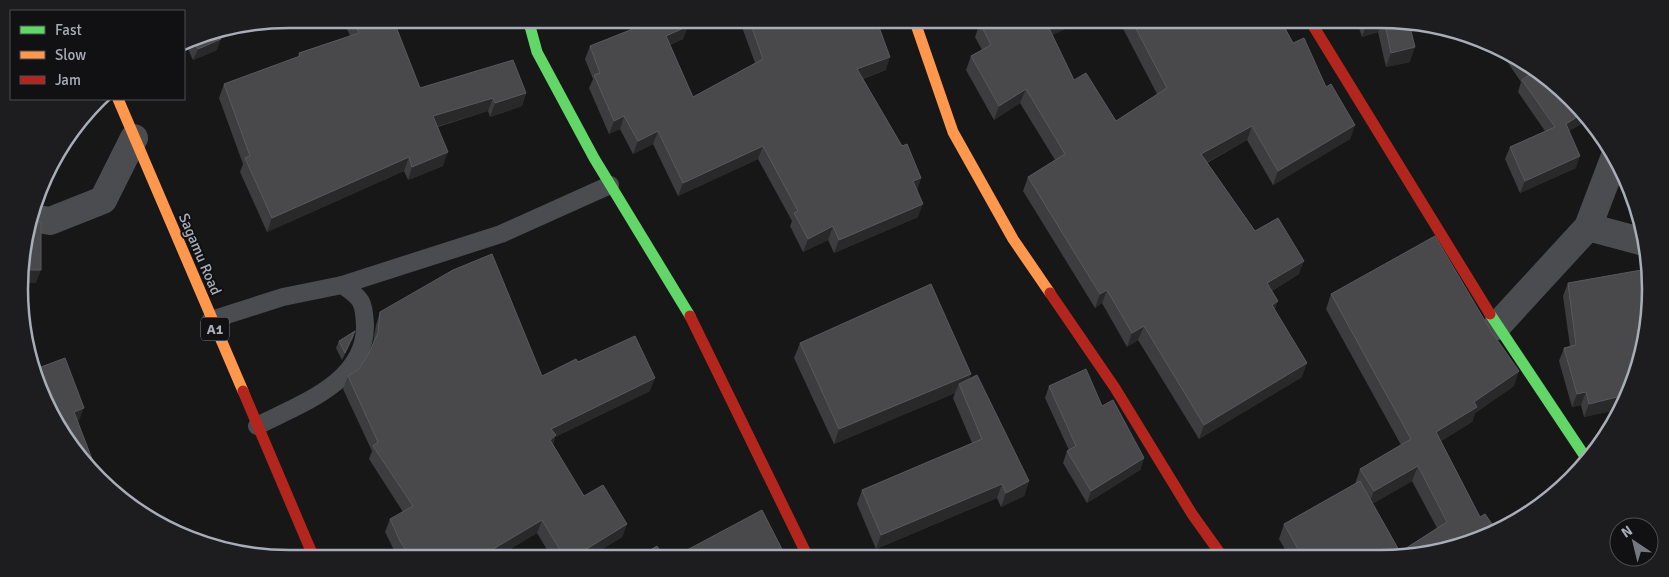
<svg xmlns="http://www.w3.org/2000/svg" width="1669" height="577" font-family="Signika,sans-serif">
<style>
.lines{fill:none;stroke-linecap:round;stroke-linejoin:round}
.lane{stroke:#4b4c50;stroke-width:18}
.street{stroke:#4b4c50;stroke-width:28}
.fast{stroke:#63d668;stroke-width:11}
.slow{stroke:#ff974d;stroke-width:11}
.jam{stroke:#b3261e;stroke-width:11}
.wall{fill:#3d3d3f;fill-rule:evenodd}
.shaded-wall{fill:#29292a}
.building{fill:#49494c;stroke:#58595d}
.labels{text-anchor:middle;stroke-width:4;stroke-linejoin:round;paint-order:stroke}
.shield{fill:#111113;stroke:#7b7e86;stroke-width:1}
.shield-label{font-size:14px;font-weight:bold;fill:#a8adb8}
.street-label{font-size:15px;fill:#a8adb8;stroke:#111113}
.rim{fill:none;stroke:#a8adb8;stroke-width:2.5}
</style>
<rect width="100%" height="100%" fill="#171717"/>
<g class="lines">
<g class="lane">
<polyline points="342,285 501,234 610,185"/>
<path d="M211 320 283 297 342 285C362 298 364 302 365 325 366 382 300 404 257 426"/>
</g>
<g class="street">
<polyline points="32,218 50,221 103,200 134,138"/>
<polyline points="1588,227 1644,242"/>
<polyline points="1497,326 1588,227 1615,156"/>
</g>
<g class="fast">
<polyline points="528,19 537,52 594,158 690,316"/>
<polyline points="1490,314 1586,458"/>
</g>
<g class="slow">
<polyline points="914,19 953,132 1013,239 1050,293"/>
<polyline points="118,99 243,391"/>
</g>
<g class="jam">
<polyline points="1309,19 1490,314"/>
<polyline points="1050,293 1115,388 1192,514 1222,556"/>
<polyline points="690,316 808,557"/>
<polyline points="243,391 314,558"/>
</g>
</g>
<g class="wall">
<polygon points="351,19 393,19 420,88 526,93 522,106 490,117 488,111 438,127 443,166 408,180 404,171 267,232 240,172 243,164 219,98 224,84 298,57 299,53 350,36 347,29"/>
<polygon points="642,19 685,19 688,26 683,39 670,45 693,97 755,63 739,19 876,19 886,70 863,79 902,146 921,178 917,190 918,217 834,253 828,240 803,252 790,226 792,221 758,159 678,196 653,144 633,154 620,129 609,134 589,88 593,79 585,59 590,46 644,24"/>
<polygon points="1118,19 1280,19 1293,43 1355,125 1350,139 1273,185 1247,140 1207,163 1255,231 1299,274 1272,291 1275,310 1302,377 1199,439 1138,340 1127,347 1102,303 1095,308 1023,191 1028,177 1055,160 1020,103 994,120 966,70 971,56 982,50 975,37 980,23 1052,36 1074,80 1116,121 1157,94"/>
<polygon points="1356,19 1380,19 1409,23 1410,62 1386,67 1378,32 1362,37"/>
<polygon points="218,33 217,50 193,60 184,40"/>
<polygon points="1510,57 1544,74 1586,121 1569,131 1576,168 1520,193 1505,159 1510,147 1545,131 1518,92 1521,82 1508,63"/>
<polygon points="1568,283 1641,358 1616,419 1616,410 1584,417 1581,405 1572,407 1559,361 1564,348 1570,346 1563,296"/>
<path d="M1331 294 1514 386 1475 413 1472 422 1441 441 1480 517 1416 556H1289L1279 539 1284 524 1355 484 1360 469 1401 445 1326 309ZM1412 481 1437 528 1400 552 1372 504Z"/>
<polygon points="380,312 542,376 578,362 650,391 555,437 553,445 584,496 627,524 622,537 588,558 552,558 537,533 495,558 398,558 385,532 390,519 403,512 369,459 372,451 343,389 348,376 359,369 369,353 373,343 376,325"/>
<polygon points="355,331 353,338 342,360 336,348 339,341"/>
<polygon points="800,343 971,374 969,379 1029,481 1024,496 1001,507 997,498 876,549 857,504 862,490 972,443 953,398 955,393 834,444 794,358"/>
<polygon points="1049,386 1102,406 1144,458 1140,470 1087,503 1063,463 1067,451 1069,450 1045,398"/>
</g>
<g class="shaded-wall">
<polygon points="1063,19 1087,19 1042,40 1048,26"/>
<polygon points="1381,19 1383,19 1378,32 1362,37 1367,23"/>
<polygon points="688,26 683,39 661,49 666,36"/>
<polygon points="221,39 217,50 193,60 198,49"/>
<polygon points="1415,47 1410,62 1386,67 1391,53"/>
<polygon points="890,57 886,70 853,82 857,69"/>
<polygon points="1026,89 1020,103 994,120 999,106"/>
<polygon points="526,93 522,106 490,117 495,103"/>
<polygon points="493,98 488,111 428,129 433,116"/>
<polygon points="1580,115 1586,121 1561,136 1566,124"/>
<polygon points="624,116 620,129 609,134 614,121"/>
<polygon points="1355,125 1350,139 1273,185 1278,171"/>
<polygon points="1252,126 1247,140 1196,168 1201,154"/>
<polygon points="658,131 653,144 633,154 638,141"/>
<polygon points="763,146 758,159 678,196 683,183"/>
<polygon points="448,152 443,166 408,180 412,167"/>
<polygon points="1580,156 1576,168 1520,193 1525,181"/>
<polygon points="409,157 404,171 267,232 272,218"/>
<polygon points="921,178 917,191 913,181"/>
<polygon points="923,204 918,217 834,253 839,240"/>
<polygon points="833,226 828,240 803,252 808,239"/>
<polygon points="1304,261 1299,274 1262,297 1267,283"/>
<polygon points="22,270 41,270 36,283 23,283"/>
<polygon points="1107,290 1102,303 1095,308 1100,294"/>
<polygon points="1278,301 1273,315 1272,305"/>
<polygon points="1144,326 1138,340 1127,347 1132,333"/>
<polygon points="1307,363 1302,377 1199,439 1204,425"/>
<polygon points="1519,371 1514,386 1475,413 1472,422 1431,447 1436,432 1474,402"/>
<polygon points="971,374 966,389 959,384 955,393 834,444 839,429"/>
<polygon points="655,378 650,391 555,437 551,448 545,453 551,429"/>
<polygon points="1586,392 1581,405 1572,407 1577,394"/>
<polygon points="1621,396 1616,410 1584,417 1589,404"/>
<polygon points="84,408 78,423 74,412"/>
<polygon points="1144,458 1140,470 1087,503 1091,491"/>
<polygon points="1418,466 1412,481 1368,506 1374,491"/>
<polygon points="1029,481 1024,496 1001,507 1006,493"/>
<polygon points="1002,484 997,498 876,549 881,535"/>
<polygon points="542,520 537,533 495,558 478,558"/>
<polygon points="627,524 622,537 588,558 572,558"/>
</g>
<g class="building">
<polygon points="353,19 393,19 420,88 513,60 526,93 495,103 493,98 433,116 448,152 412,167 409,157 272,218 245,158 250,156 224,84 300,56 299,53 359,33"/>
<polygon points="652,19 685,19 688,26 666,36 693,97 763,59 749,19 876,19 890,57 857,69 902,146 907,144 921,178 913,181 923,204 839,240 833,226 808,239 794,213 798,211 763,146 683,183 658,131 638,141 624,116 614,121 594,75 600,73 590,46 653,21"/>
<polygon points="988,19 1063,19 1048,26 1074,80 1086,73 1116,121 1167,88 1131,19 1280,19 1293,43 1304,38 1326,87 1331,84 1355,125 1278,171 1252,126 1201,154 1255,231 1278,218 1304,261 1267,283 1278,301 1272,305 1307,363 1204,425 1144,326 1132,333 1107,290 1100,294 1028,177 1065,154 1026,89 999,106 971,56 991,45 980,23"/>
<polygon points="1365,19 1381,19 1367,23"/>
<polygon points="1384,19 1409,23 1415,47 1391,53"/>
<polygon points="218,33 221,39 198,49 192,38"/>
<polygon points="1520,62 1544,74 1580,115 1566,124 1580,156 1525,181 1510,147 1555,127 1522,80 1529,75"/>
<polygon points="31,222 41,222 41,270 22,270 21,254"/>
<polygon points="1435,236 1491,331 1519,371 1474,402 1477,407 1436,432 1480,517 1485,514 1497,531 1416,556 1329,556 1328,555 1327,556 1302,556 1284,524 1360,481 1400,552 1447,522 1418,466 1374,491 1360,469 1411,439 1331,294"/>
<polygon points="492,254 542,376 576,359 578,362 635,336 655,378 551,429 556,435 550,440 584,496 603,485 627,524 572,558 565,558 542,520 478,558 456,558 454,554 449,558 411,558 400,541 390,519 413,506 373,446 378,442 348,376 359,369 369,353 378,333 380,312 453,270"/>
<polygon points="1647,269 1641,358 1621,407 1621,396 1589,404 1586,392 1577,394 1564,348 1576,345 1568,283"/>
<polygon points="931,284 971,374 839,429 800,343"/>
<polygon points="355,331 345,353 339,341"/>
<polygon points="65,358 84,408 74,412 97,472 64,439 33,370"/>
<polygon points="1086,369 1102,406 1113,400 1144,458 1091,491 1067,451 1076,446 1049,386"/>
<polygon points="977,375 1029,481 1006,493 1002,484 881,535 862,490 982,439 959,384"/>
<polygon points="762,510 786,557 674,557"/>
<polygon points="657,546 664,557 637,558"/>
</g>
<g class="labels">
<rect class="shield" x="201" y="317.5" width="28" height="23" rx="4"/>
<g class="shield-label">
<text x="215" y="334">A1</text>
</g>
<g class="street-label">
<text transform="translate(200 254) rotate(67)" y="5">Sagamu Road</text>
</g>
</g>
<path d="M0 0H1669V577H0ZM289 28H1381A261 261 0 0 1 1642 289V289A261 261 0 0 1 1381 550H289A261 261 0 0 1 28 289V289A261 261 0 0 1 289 28Z" fill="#1d1d20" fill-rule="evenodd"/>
<path class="rim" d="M289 28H1381A261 261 0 0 1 1642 289V289A261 261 0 0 1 1381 550H289A261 261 0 0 1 28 289V289A261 261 0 0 1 289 28Z"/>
<rect x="10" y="10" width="175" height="90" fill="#111113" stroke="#4d4f55"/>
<rect x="20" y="26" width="25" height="8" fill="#63d668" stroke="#4d4f55"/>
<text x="55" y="35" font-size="15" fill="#a8adb8">Fast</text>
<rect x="20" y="51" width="25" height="8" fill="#ff974d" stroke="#4d4f55"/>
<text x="55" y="60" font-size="15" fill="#a8adb8">Slow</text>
<rect x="20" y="76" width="25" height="8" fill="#b3261e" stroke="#4d4f55"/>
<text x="55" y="85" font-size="15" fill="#a8adb8">Jam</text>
<g transform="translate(1634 542) rotate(325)"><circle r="24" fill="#111113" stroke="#4d4f55"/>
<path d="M0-4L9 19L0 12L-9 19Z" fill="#757880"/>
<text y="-8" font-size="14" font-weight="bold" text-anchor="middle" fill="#a8adb8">N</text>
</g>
</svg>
